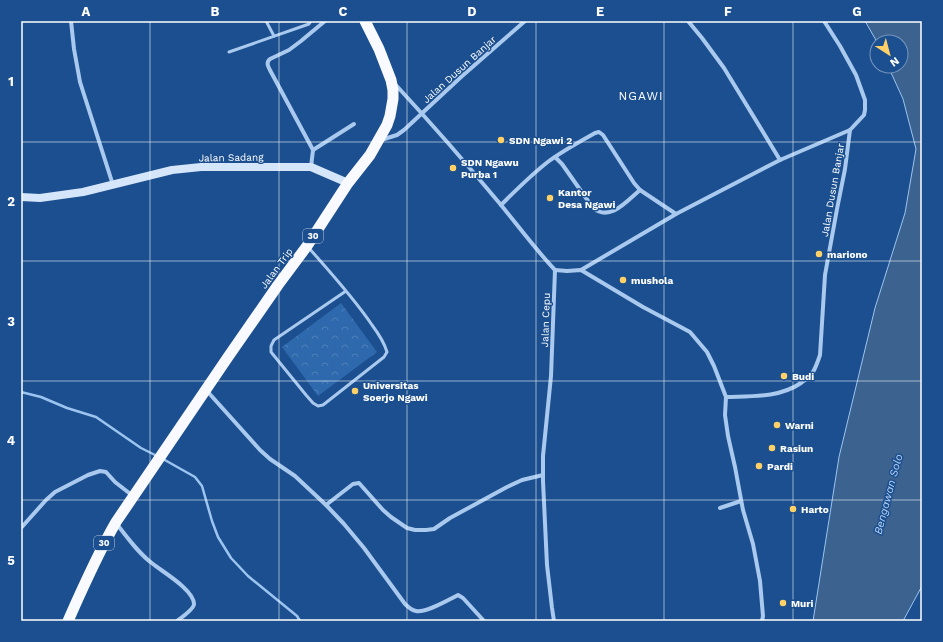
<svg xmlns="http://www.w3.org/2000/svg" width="943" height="642" font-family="'Work Sans',sans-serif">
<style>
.forest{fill:url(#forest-crowns)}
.water{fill:#3c6290;stroke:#9cc4f0}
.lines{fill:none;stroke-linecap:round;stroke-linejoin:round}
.stream{stroke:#9cc4f0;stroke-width:2.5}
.service{stroke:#a9c9ee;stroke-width:3}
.minor{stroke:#a9c9ee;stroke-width:4}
.secondary{stroke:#d6e6fa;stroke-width:8}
.trunk{stroke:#f8faff;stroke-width:11}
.grid{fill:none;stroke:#fff;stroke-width:1;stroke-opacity:0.55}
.poi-dot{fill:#ffd166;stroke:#1b4f8f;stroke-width:1.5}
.labels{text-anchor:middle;stroke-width:3;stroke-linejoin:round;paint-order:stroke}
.shield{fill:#1b4f8f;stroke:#bbcadd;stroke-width:1}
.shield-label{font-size:9px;font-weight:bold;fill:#fff}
.street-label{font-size:10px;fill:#fff;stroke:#1b4f8f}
.poi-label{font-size:10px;font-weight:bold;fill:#fff;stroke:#1b4f8f;text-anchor:start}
.water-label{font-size:11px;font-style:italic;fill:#b5d3f5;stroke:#1b4f8f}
.quarter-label{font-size:12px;letter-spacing:1px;fill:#fff;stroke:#1b4f8f}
.neatline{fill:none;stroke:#fff;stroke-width:1.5}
.grid-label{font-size:13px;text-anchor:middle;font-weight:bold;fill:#fff}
</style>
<defs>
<pattern id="forest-crowns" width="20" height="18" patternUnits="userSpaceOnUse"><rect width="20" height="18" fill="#2e69ad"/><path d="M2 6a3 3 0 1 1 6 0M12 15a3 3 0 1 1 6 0" fill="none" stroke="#4d80b9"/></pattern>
</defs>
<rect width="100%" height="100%" fill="#1b4f8f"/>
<polygon class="forest" points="341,303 377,352 318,396 282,347"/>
<polygon class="water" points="865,21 922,21 922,586 903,621 813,621 839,457 875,308 905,213 916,149 903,99 888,66 901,66 901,42 877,42"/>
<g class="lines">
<g class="stream">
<polyline points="21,392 41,397 67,408 96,417 141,448 157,456"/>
<polyline points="163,459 195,477 202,486 212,521 218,537 231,558 248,576 297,616 300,621"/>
</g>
<g class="service">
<polyline points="266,21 274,36"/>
<polyline points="229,52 309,24 311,21"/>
<path d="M308 247C330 272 353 297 372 325 378 333 384 342 387 352L384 357 323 405 318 406 313 403 306 395 271 352V346L274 340 346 291"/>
</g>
<g class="minor">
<polyline points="71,21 74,49 80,82 113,185"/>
<polyline points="688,21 702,38 724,68 780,160"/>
<path d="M394 83C431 123 466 163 501 205 519 227 536 250 555 270L551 376 543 456V481L547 565 552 608 554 621"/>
<polyline points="381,140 397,135 404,130 461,77 525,21"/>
<polyline points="313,150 354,124"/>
<path d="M555 157 562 164 593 208C610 222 627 201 640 190"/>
<path d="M311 167 313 150 271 72C269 68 265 63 270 59L289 50 301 41 325 21"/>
<path d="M501 205C516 190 532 174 549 161 564 150 579 142 595 133L599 132 603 135 634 183 640 190 676 214"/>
<polyline points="555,270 567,271 581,270 643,307 690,332 707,352 714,366 726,397 725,415 728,436 735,467 743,510 753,544 760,581 763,616 762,621"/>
<polyline points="581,270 676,214 780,160 850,130 864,115 865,110 865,100 856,75 840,46 824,21"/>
<path d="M207 391 260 450 270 459 295 476 326 505 344 524 364 548 405 604C408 607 411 610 416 611 426 613 448 600 458 595L463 598 484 621"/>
<path d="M726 397C751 396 779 398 801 383 805 380 810 376 813 372 816 367 818 361 820 355L825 275 837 209 845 169 850 130"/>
<polyline points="326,505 353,484 359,483 383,510 391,517 407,528 415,530 426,530 434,529 450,518 507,487 522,480 543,475"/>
<polyline points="720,508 741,501"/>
<path d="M116 523C127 537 138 553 153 564 163 572 194 590 194 604 194 609 181 618 177 621"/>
<polyline points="21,528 46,500 55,492 88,475 100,471 106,472 115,482 133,496"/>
</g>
<polyline class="secondary" points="21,197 40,198 83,192 172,170 201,167 311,167 348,183"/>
<path class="trunk" d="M68 621C83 587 97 555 116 522L228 357 278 285 307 246 348 183 370 155 387 125 390 116 393 99V90L391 80 379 49 365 21"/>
</g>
<path class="grid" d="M150 21V621M279 21V621M407 21V621M536 21V621M664 21V621M793 21V621M21 142H922M21 261H922M21 381H922M21 500H922"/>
<g class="poi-dot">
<circle cx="501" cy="140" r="4"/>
<circle cx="453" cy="168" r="4"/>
<circle cx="550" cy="198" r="4"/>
<circle cx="819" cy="254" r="4"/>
<circle cx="623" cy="280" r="4"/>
<circle cx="784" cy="376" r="4"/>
<circle cx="355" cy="391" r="4"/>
<circle cx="777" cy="425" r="4"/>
<circle cx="772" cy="448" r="4"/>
<circle cx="759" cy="466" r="4"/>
<circle cx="793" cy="509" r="4"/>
<circle cx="783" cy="603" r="4"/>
</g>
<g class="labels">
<g class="shield">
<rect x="303" y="229" width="20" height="14" rx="3"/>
<rect x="94" y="536" width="20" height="14" rx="3"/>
</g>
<g class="shield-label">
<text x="313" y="239">30</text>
<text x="104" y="546">30</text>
</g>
<g class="street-label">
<text transform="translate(459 69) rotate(-42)" y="4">Jalan Dusun Banjar</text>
<text transform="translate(231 157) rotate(-1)" y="4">Jalan Sadang</text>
<text transform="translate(832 190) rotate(-80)" y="4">Jalan Dusun Banjar</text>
<text transform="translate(276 268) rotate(-54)" y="4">Jalan Trip</text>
<text transform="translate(545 320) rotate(-88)" y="4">Jalan Cepu</text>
</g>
<g class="poi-label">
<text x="509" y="144">SDN Ngawi 2</text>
<text x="461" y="166">SDN Ngawu<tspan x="461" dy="12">Purba 1</tspan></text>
<text x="558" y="196">Kantor<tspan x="558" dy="12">Desa Ngawi</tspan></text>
<text x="827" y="258">mariono</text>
<text x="631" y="284">mushola</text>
<text x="792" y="380">Budi</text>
<text x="363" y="389">Universitas<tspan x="363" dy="12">Soerjo Ngawi</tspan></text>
<text x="785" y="429">Warni</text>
<text x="780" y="452">Rasiun</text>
<text x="767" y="470">Pardi</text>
<text x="801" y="513">Harto</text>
<text x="791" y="607">Muri</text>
</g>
<g class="water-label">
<text transform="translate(888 494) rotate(-75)" y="4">Bengawan Solo</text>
</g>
<g class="quarter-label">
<text x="641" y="100">NGAWI</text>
</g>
</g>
<rect width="943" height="642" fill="none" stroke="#1b4f8f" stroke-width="44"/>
<g transform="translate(889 54) rotate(144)"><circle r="19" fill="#1b4f8f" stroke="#7695bc"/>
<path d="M0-3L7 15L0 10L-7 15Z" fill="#ffd166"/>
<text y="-6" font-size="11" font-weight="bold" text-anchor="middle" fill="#ffffff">N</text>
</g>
<rect x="22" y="22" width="899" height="598" class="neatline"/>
<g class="grid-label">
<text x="86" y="16">A</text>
<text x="215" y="16">B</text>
<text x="343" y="16">C</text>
<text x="472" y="16">D</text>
<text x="600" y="16">E</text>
<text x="728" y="16">F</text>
<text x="857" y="16">G</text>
<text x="11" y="86">1</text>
<text x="11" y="206">2</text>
<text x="11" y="326">3</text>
<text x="11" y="445">4</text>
<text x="11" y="565">5</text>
</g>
</svg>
